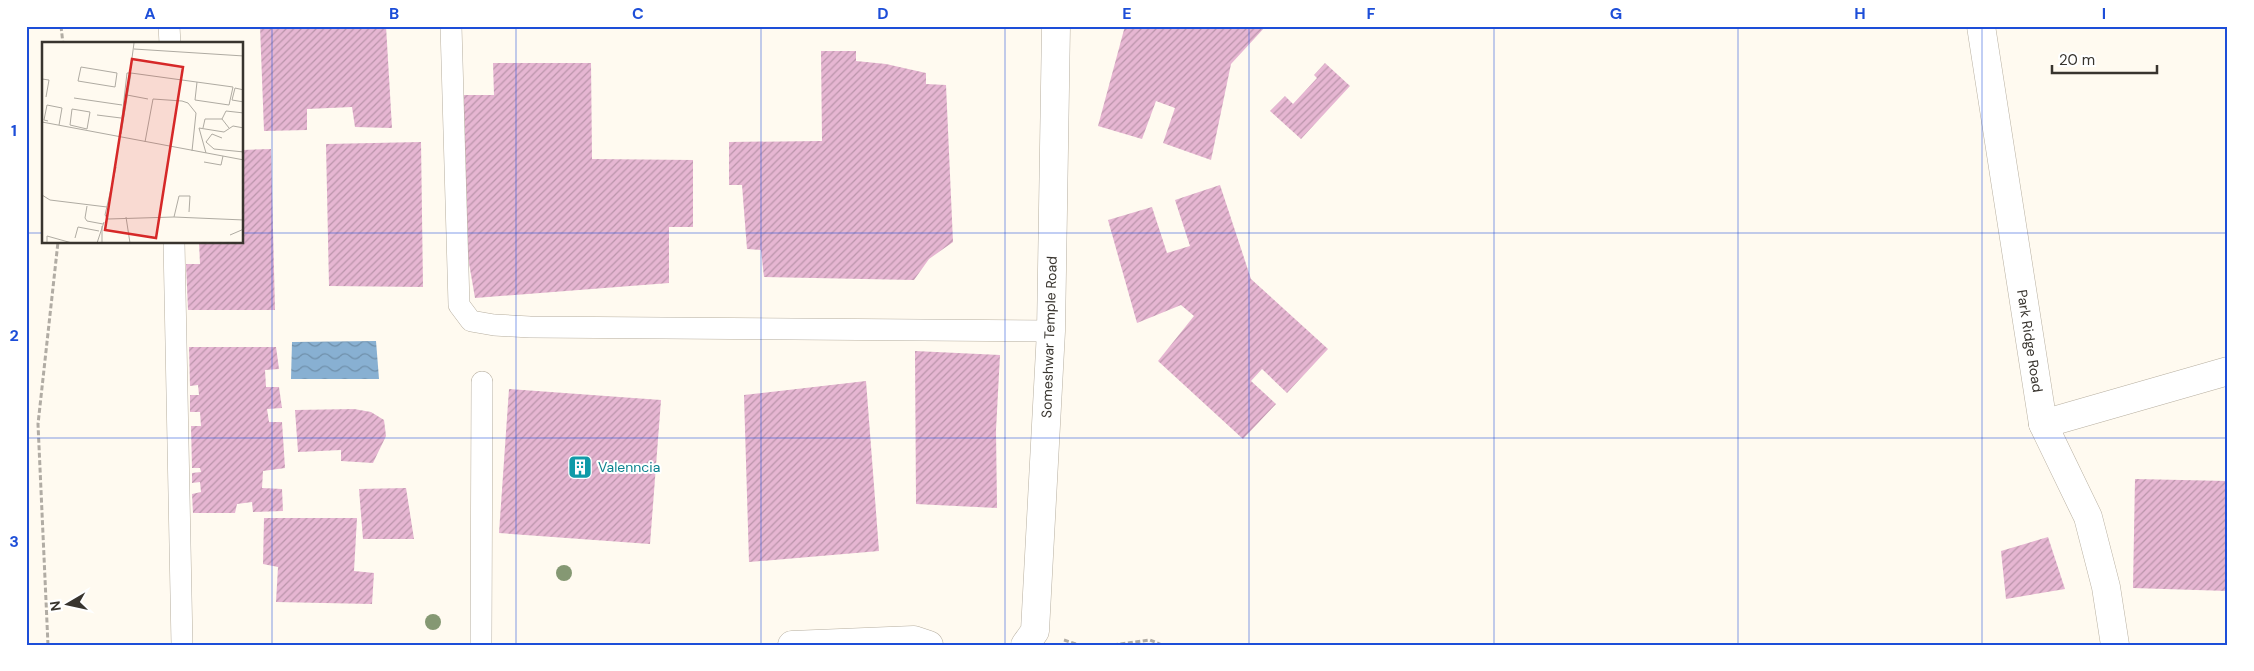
<svg xmlns="http://www.w3.org/2000/svg" width="2254" height="671" font-family="'DM Sans',sans-serif">
<style>
.water{fill:url(#water-waves)}
.building{fill:url(#building-hatch)}
.lines{fill:none;stroke-linecap:round;stroke-linejoin:round}
.lane-casing{stroke:#b7afa0;stroke-width:22}
.street-casing{stroke:#b7afa0;stroke-width:29}
.path{stroke:#b1aca4;stroke-width:3;stroke-dasharray:5 2.5;stroke-linecap:butt}
.lane{stroke:#fff;stroke-width:21}
.street{stroke:#fff;stroke-width:28}
.tree{fill:#859873}
.grid{fill:none;stroke:#1d4ed8;stroke-width:1;stroke-opacity:0.55}
.labels{text-anchor:middle;stroke-width:4;stroke-linejoin:round;paint-order:stroke}
.street-label{font-size:14px;fill:#38342e;stroke:#fff}
.culture-label{font-size:14px;fill:#0d838f;stroke:#fff;text-anchor:start}
.inset-road{fill:none;stroke:#afaba2;stroke-width:1}
.view{fill:#d62828;fill-opacity:0.15;stroke:#d62828;stroke-width:2.5}
.inset-edge{fill:none;stroke:#38342e;stroke-width:2.5}
.neatline{fill:none;stroke:#1d4ed8;stroke-width:2}
.grid-label{font-size:16px;text-anchor:middle;font-weight:bold;fill:#1d4ed8}
</style>
<defs>
<pattern id="water-waves" width="16" height="10" patternUnits="userSpaceOnUse" patternTransform="scale(1.25)"><rect width="16" height="10" fill="#88b0d2"/><path d="M0 5q4-4 8 0t8 0" fill="none" stroke="#7090ab"/></pattern>
<pattern id="building-hatch" width="6" height="6" patternUnits="userSpaceOnUse" patternTransform="scale(1.25)"><rect width="6" height="6" fill="#e6b6d2"/><path d="M-1 1l2-2M0 6l6-6M5 7l2-2" fill="none" stroke="#bb95ab"/></pattern>
</defs>
<rect width="100%" height="100%" fill="#fffaf0"/>
<polygon class="water" points="376,341 379,379 291,379 292,342"/>
<g class="building">
<polygon points="260,26 386,26 392,128 355,127 352,107 307,109 307,130 264,131"/>
<polygon points="1125,26 1266,26 1231,64 1211,160 1163,143 1175,108 1156,101 1142,139 1098,126"/>
<polygon points="821,51 856,51 856,61 886,64 926,73 926,84 946,85 953,242 929,259 914,280 764,277 761,250 747,249 742,185 729,185 729,142 822,141"/>
<polygon points="493,63 591,63 592,159 693,160 693,227 669,227 669,283 475,298 464,234 461,95 494,95"/>
<polygon points="1325,63 1350,86 1301,139 1270,111 1285,96 1293,104 1317,78 1314,75"/>
<polygon points="421,142 423,287 329,286 326,144"/>
<polygon points="271,149 275,310 188,310 186,264 200,264 199,242 242,242 242,150"/>
<polygon points="1220,185 1251,279 1328,349 1287,393 1262,369 1251,381 1276,404 1243,439 1158,361 1194,316 1181,305 1137,323 1108,220 1152,207 1167,253 1190,246 1175,200"/>
<polygon points="189,347 276,347 279,369 265,370 266,387 279,387 282,408 267,409 269,422 282,422 285,468 263,471 262,488 282,489 283,511 253,512 252,502 237,504 235,513 193,513 192,494 201,492 200,482 192,483 192,473 201,472 200,468 192,468 191,426 201,426 200,412 190,412 190,395 199,395 198,385 190,386"/>
<polygon points="915,351 1000,355 996,430 997,508 916,504"/>
<polygon points="866,381 879,551 749,562 744,395"/>
<polygon points="509,389 661,400 650,544 499,533"/>
<polygon points="354,409 371,412 384,420 386,436 373,463 341,461 341,450 298,452 295,410"/>
<polygon points="2135,479 2228,481 2228,591 2133,588"/>
<polygon points="406,488 414,539 363,539 359,489"/>
<polygon points="264,518 357,518 354,571 374,573 372,604 276,602 278,567 263,564"/>
<polygon points="2048,537 2065,589 2006,599 2001,551"/>
</g>
<g class="lines">
<g class="lane-casing">
<g id="lane">
<polyline points="169,26 170,44"/>
<polyline points="451,26 459,305 471,321 494,325 530,327 1051,331"/>
<polyline points="174,242 182,645"/>
<polyline points="481,645 482,382"/>
</g>
</g>
<g class="street-casing">
<g id="street">
<polyline points="1981,26 2043,424 2088,517 2106,587 2115,645"/>
<polyline points="2043,424 2228,371"/>
<polyline points="792,645 914,640 929,645"/>
<polyline points="1025,645 1035,631 1051,331 1056,26"/>
</g>
</g>
<g class="path">
<polyline points="61,26 63,44"/>
<polyline points="1064,640 1079,645"/>
<polyline points="48,645 38,424 58,242"/>
<polyline points="1113,645 1150,640 1162,645"/>
</g>
<use href="#lane" class="lane"/>
<use href="#street" class="street"/>
</g>
<g class="tree">
<circle cx="564" cy="573" r="8"/>
<circle cx="433" cy="622" r="8"/>
</g>
<path class="grid" d="M272 26V645M516 26V645M761 26V645M1005 26V645M1249 26V645M1494 26V645M1738 26V645M1982 26V645M26 233H44M242 233H2228M26 438H2228"/>
<defs>
<g id="building-square" transform="scale(1.25)"><rect x="-9" y="-9" width="18" height="18" rx="4" fill="#0f9aa8" stroke="#fff"/><path d="M-4-6H4V6H1V3H-1V6H-4ZM-2.5-4.3h1.7v1.8h-1.7ZM.8-4.3h1.7v1.8H.8ZM-2.5-1h1.7V.8h-1.7ZM.8-1h1.7V.8H.8Z" fill="#fff"/></g>
</defs>
<g fill-rule="evenodd">
<use href="#building-square" x="580" y="467"/>
</g>
<g class="labels">
<g class="street-label">
<text transform="translate(1049 337) rotate(-88)" y="5">Someshwar Temple Road</text>
<text transform="translate(2030 341) rotate(81)" y="5">Park Ridge Road</text>
</g>
<g class="culture-label">
<text x="598" y="472">Valenncia</text>
</g>
</g>
<g transform="translate(42 42)">
<rect width="201" height="201" fill="#fffaf0"/>
<path class="inset-road" d="M92 7 202 14M39 25 75 31 73 45 36 39ZM88 31 92 1M0 37 7 38 4 55M202 48 193 46 190 58 202 60M85 53 106 57M32 56 80 63M30 67 48 70 45 87 28 83ZM55 73 79 76M6 79 2 78 5 63 20 66 17 83M0 80 202 118M161 86 163 77H180M187 86 180 77 184 69 202 71M79 92 89 31M78 93 85 31H89L191 45 187 63 153 58 155 40M180 96 170 92 164 100 172 107 202 110M103 100 111 57 140 59 146 61 154 71 150 109M164 111 157 86 182 90 191 84 202 86M162 120 179 123 181 114M0 153 8 158 65 165M45 164 43 176 45 179 61 182M84 175 88 201M132 175 137 154H148L147 170M66 177 132 175 202 178M66 177 63 173 74 125M188 193 202 187M33 196 36 185 57 189M5 201V194L30 201M55 201 62 180M60 201V184"/>
<path class="view" d="M90 17 141 25 114 196 63 188Z"/>
<rect width="201" height="201" class="inset-edge"/>
</g>
<rect width="2254" height="671" fill="none" stroke="#ffffff" stroke-width="55"/>
<g transform="translate(68 604) rotate(261)" stroke="#ffffff" stroke-width="4" paint-order="stroke">
<path d="M0-4L9 19L0 12L-9 19Z" fill="#38342e"/>
<text y="-8" font-size="14" font-weight="bold" text-anchor="middle" fill="#38342e">N</text>
</g>
<path d="M2052 65v8h105v-8" fill="none" stroke="#38342e" stroke-width="2.5"/>
<text x="2059" y="65" font-size="15" fill="#38342e" stroke="#ffffff" stroke-width="4" paint-order="stroke">20 m</text>
<rect x="28" y="28" width="2198" height="616" class="neatline"/>
<g class="grid-label">
<text x="150" y="19">A</text>
<text x="394" y="19">B</text>
<text x="638" y="19">C</text>
<text x="883" y="19">D</text>
<text x="1127" y="19">E</text>
<text x="1371" y="19">F</text>
<text x="1616" y="19">G</text>
<text x="1860" y="19">H</text>
<text x="2104" y="19">I</text>
<text x="14" y="136">1</text>
<text x="14" y="341">2</text>
<text x="14" y="547">3</text>
</g>
</svg>
